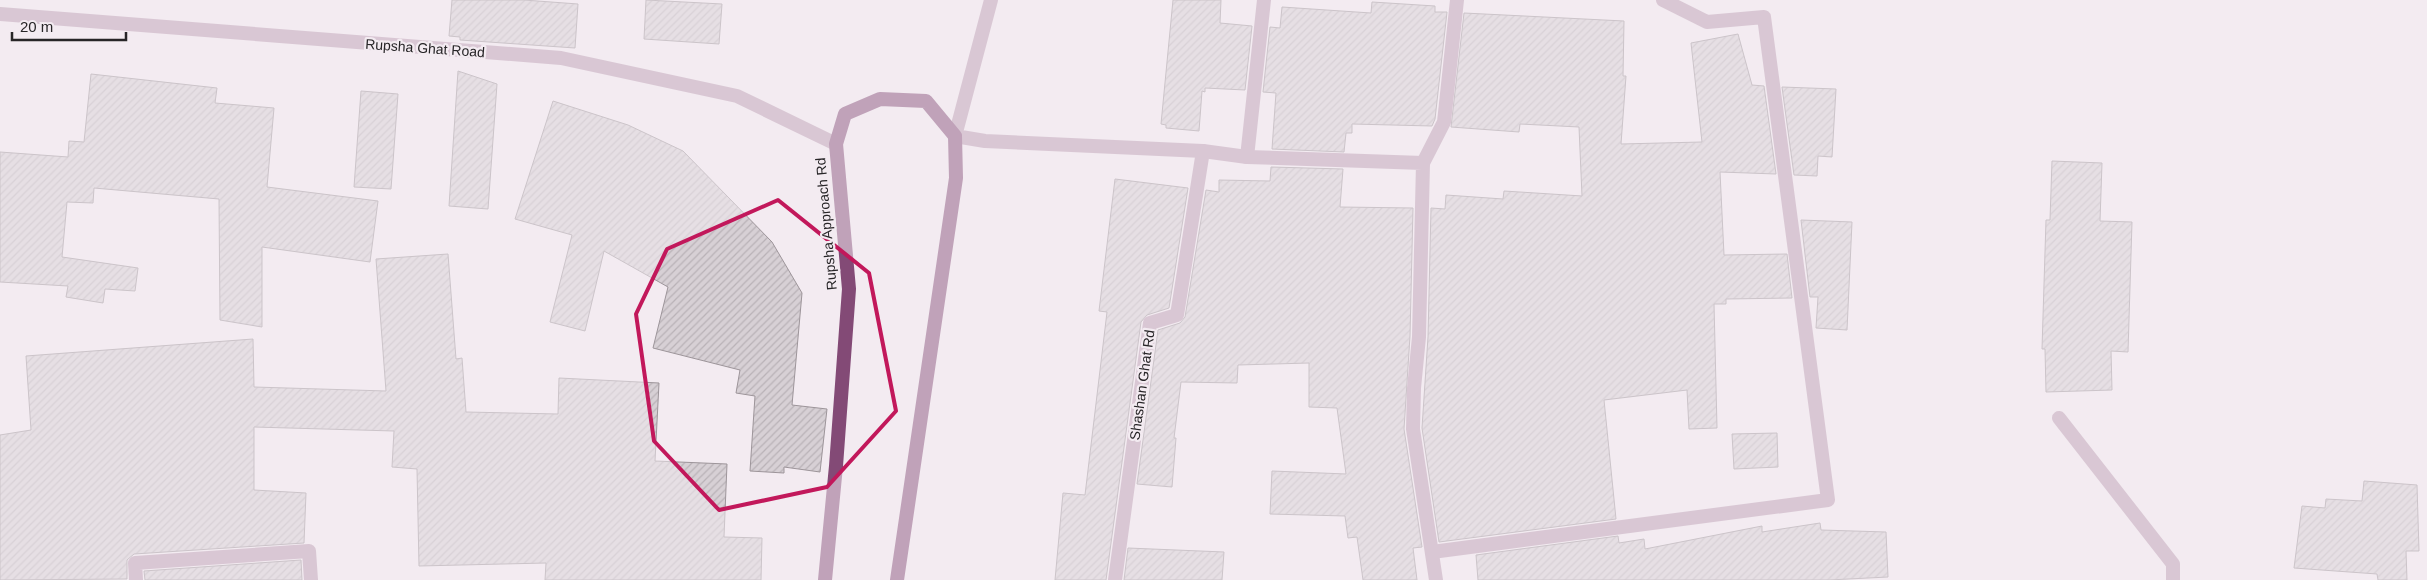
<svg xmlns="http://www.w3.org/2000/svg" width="2427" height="580" font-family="Arial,sans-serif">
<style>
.building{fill:url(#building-hatch);stroke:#9d959a}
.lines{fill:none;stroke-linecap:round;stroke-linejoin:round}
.service{stroke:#bb9cb2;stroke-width:14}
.minor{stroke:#bb9cb2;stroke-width:14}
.tertiary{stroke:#bb9cb2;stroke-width:14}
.trunk{stroke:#834a76;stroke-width:14}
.marked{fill:none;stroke:#c2185b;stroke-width:4;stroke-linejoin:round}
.labels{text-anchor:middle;stroke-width:4.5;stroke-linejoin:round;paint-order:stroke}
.street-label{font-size:14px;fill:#272527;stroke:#f3ebf1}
</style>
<defs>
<pattern id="building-hatch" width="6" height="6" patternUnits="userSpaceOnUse" patternTransform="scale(1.25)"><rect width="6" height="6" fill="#d7d0d5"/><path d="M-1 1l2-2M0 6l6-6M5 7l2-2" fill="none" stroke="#b9b2b7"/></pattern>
</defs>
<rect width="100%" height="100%" fill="#f3ebf1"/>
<g class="building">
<polygon points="452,0 524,0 578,4 575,48 460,40 460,37 449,36"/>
<polygon points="646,0 722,4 719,44 644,39"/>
<polygon points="1173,0 1221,0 1220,23 1252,26 1245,90 1205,88 1205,92 1202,91 1199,131 1166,128 1166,125 1161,124"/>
<polygon points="1372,2 1435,6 1435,12 1447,12 1435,119 1432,126 1352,124 1352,133 1346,133 1344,152 1272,149 1276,93 1263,92 1270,27 1280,28 1282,7 1371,13"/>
<polygon points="1464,13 1624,21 1623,76 1626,76 1621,144 1702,142 1691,43 1738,34 1752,85 1764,86 1776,174 1720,172 1724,255 1787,254 1792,298 1726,299 1726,304 1714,304 1717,428 1689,429 1687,390 1604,400 1616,519 1439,542 1422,428 1428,337 1431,208 1445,209 1446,195 1503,199 1504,191 1582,196 1579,127 1520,124 1519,132 1451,127"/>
<polygon points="458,71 497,84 488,209 449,206"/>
<polygon points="91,74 217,88 215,103 274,108 267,187 378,201 370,262 262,247 262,327 220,320 219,199 94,188 93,203 67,202 62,257 138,268 135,291 105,289 103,303 66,297 68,286 0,282 0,152 68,157 69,141 84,142"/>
<polygon points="1782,87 1836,89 1832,157 1818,156 1817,176 1794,175"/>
<polygon points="361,91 398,94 391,189 354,187"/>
<polygon points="553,101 628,125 683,151 772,242 802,293 792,405 827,409 820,472 784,467 784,473 750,471 755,396 736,393 740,370 653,348 668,287 604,251 585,331 550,322 572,235 515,219"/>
<polygon points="2052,161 2102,163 2100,221 2132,222 2128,352 2111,351 2112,390 2046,392 2045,349 2042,349 2046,220 2050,220"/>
<polygon points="1271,167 1343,169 1340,207 1413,208 1410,336 1404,429 1422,547 1413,548 1417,580 1363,580 1357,537 1348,538 1345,516 1270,514 1272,471 1346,474 1337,408 1309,407 1309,363 1238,365 1237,383 1181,382 1174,438 1176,438 1172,487 1137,484 1158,330 1180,323 1185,317 1206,190 1219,192 1219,180 1270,181"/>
<polygon points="1115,179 1188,188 1169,308 1147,315 1141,322 1106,580 1055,580 1063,493 1085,495 1107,312 1099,311"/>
<polygon points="1801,220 1852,222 1847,330 1816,328 1818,297 1810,297"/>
<polygon points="448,254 456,359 462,358 466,412 558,414 559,378 659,383 655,461 727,464 724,537 762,538 761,580 545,580 546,563 419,566 417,469 392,467 394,431 254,427 254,490 306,493 304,543 134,554 127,560 127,579 0,580 0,435 31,430 26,356 253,339 254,387 386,391 376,259"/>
<polygon points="1777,433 1778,467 1734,469 1732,434"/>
<polygon points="2364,481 2417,485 2419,551 2406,551 2407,580 2378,580 2377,574 2294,568 2302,506 2325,508 2326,499 2362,501"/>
<polygon points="1820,523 1821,530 1886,532 1888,577 1829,580 1478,580 1476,555 1618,536 1619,543 1644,539 1645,549 1762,526 1762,532"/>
<polygon points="1128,548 1224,552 1222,580 1124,580"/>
<polygon points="301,560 302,580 145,580 144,571"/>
</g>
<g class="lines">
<g class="service">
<polyline points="1423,163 1444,122 1457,0"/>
<polyline points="136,580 135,563 309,551 311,580"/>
</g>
<g class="minor">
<polyline points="991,0 955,136 985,141 1203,151 1247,157 1423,163 1419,337 1414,388 1413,429 1436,580"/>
<polyline points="1247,157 1264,0"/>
<polyline points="2059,418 2173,564 2173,580"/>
<polyline points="1432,552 1828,500 1764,17 1707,22 1663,0"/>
<polyline points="1115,580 1150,323 1177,315 1203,151"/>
</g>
<polyline class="tertiary" points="0,14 561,58 737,96 836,144"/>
<polyline class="trunk" points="825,580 836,466 849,289 836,144 845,114 880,99 926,101 955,136 956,178 897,580"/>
</g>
<path d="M0 0H2427V580H0ZM778 200 869 273 896 411 827 487 719 510 654 441 636 314 667 249Z" fill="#f3ebf1" fill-opacity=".55" fill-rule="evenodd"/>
<path class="marked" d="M778 200 869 273 896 411 827 487 719 510 654 441 636 314 667 249Z"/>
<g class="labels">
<g class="street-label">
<text transform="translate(425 48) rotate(4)" y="5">Rupsha Ghat Road</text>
<text transform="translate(826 224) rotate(-95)" y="5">Rupsha Approach Rd</text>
<text transform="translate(1142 385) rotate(-82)" y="5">Shashan Ghat Rd</text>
</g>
</g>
<path d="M12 32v8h114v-8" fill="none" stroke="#272527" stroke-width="2.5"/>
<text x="20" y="32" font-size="15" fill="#272527" stroke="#f3ebf1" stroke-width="4" paint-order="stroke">20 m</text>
</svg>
